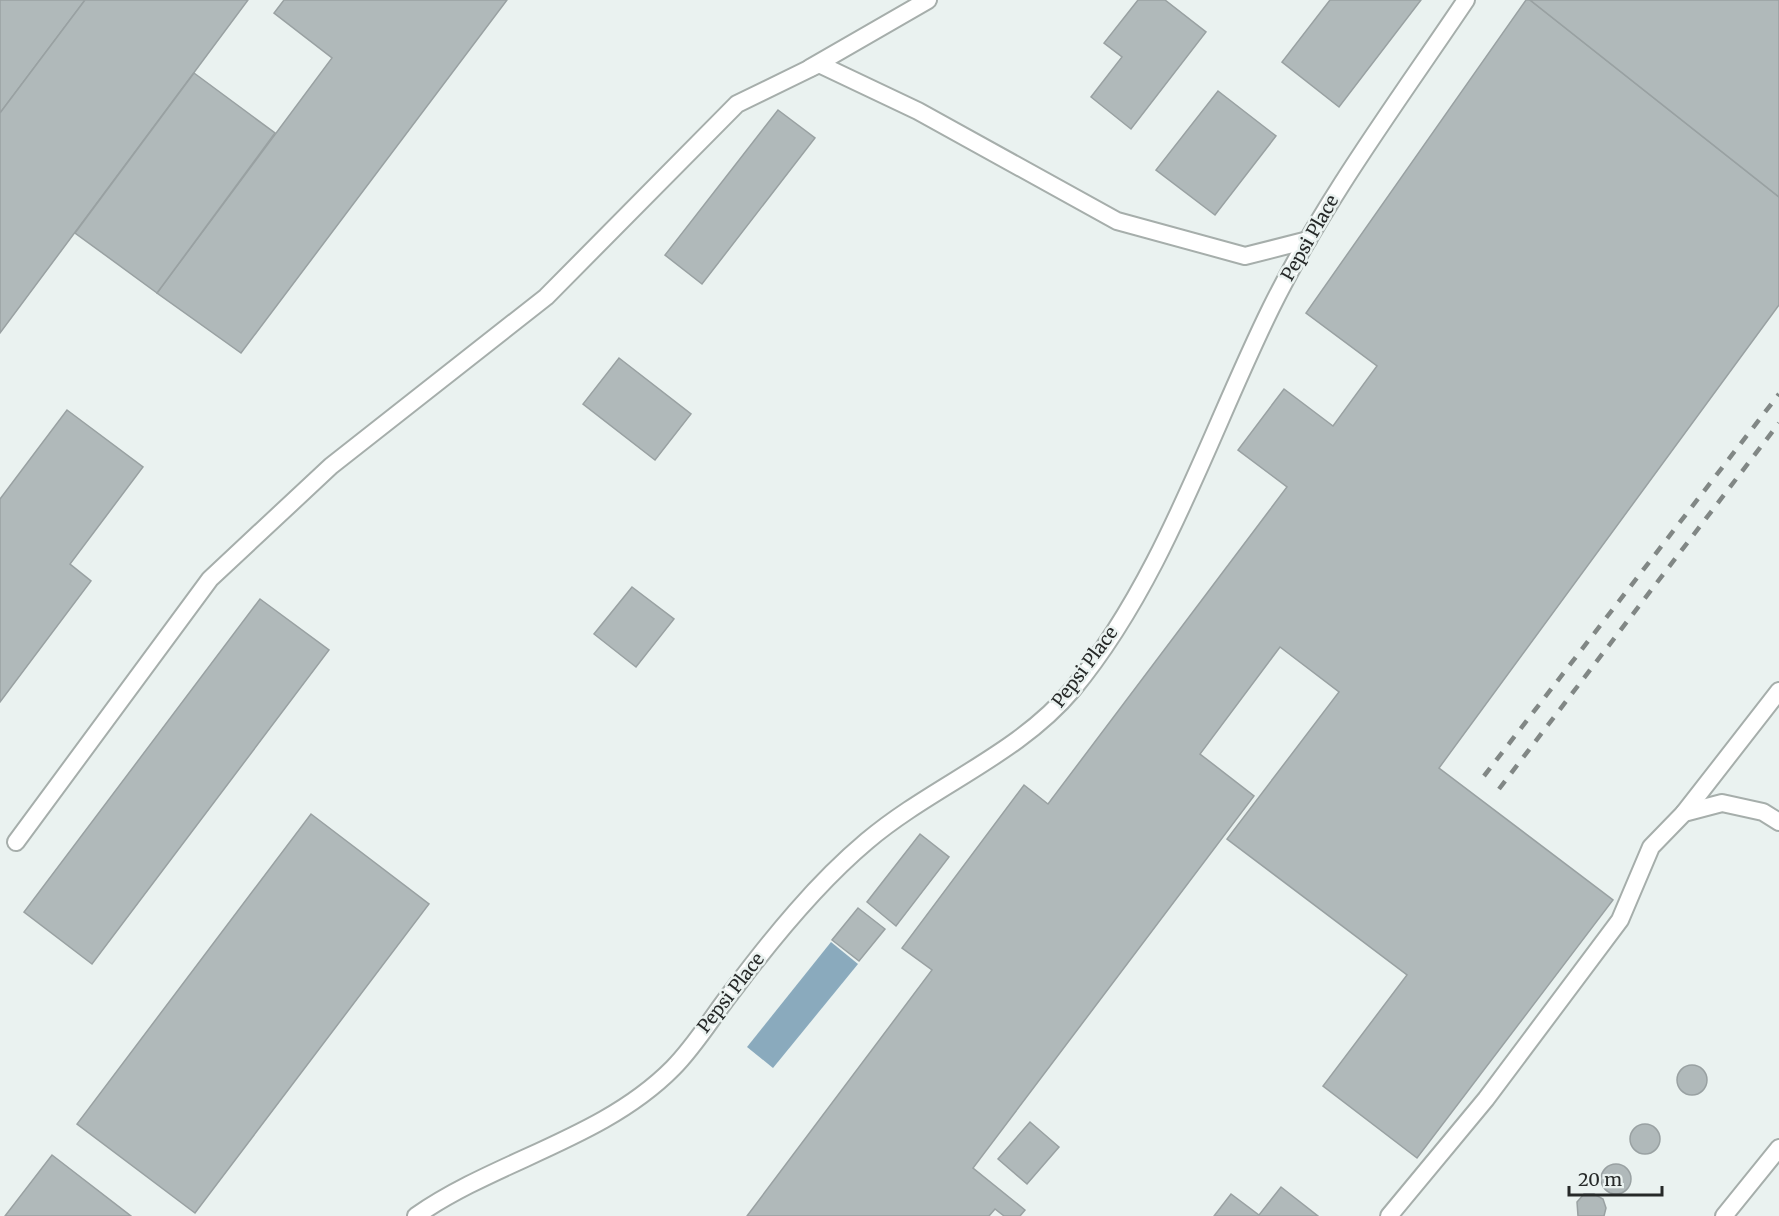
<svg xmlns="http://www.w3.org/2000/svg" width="1779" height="1216" font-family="Merriweather,serif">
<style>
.water{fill:#8aaabd}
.building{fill:#b0b9ba;stroke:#99a1a2;stroke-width:1.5}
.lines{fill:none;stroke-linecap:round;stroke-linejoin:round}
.lane-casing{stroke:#a6aeab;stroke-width:20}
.lane{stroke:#fff;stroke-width:16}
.rail{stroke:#818785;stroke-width:4.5;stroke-dasharray:10 10;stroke-linecap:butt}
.labels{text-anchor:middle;stroke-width:5;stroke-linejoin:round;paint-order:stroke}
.street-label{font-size:18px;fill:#262928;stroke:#eaf2f0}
</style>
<rect width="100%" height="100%" fill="#eaf2f0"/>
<polygon class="water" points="831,942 858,964 773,1068 747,1047"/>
<g class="building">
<polygon points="0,0 85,0 0,113"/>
<polygon points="85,0 248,0 0,333 0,113"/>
<polygon points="284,0 507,0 241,353 157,293 332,58 274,13"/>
<polygon points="1138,0 1165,0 1206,32 1131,129 1091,97 1122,57 1104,43"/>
<polygon points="1330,0 1421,0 1339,107 1282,62"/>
<polygon points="1526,0 1530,0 1779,197 1779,305 1439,768 1613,900 1417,1158 1323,1086 1407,975 1227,839 1339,692 1280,647 1200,754 1254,796 973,1168 1025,1210 1020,1216 1004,1216 995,1209 989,1216 747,1216 932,970 902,948 1024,785 1048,804 1287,487 1238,450 1284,389 1333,426 1377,366 1306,313"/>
<polygon points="1530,0 1779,0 1779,197"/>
<polygon points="194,73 275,133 157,293 75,233"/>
<polygon points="1218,91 1276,136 1215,215 1156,170"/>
<polygon points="778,110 815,138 702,284 665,255"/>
<polygon points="619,358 691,414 655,460 583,404"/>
<polygon points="67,410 143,467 70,564 91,581 0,702 0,499"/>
<polygon points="632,587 674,619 636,667 594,634"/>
<polygon points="260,599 329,650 92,964 24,912"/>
<polygon points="311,814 429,904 195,1213 77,1124"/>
<polygon points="920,834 949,857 896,926 867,902"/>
<polygon points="858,908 885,929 859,961 832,940"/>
<circle cx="1692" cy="1080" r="15"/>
<polygon points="1030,1122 1059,1147 1027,1184 998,1159"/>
<circle cx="1645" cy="1139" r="15"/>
<polygon points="52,1155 131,1216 5,1216"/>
<circle cx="1616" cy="1179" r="15"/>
<polygon points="1281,1187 1318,1216 1214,1216 1231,1194 1259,1215"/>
<polygon points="1584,1194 1594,1194 1603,1199 1606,1208 1604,1216 1578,1216 1577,1202"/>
</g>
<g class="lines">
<g class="lane-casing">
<g id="lane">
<polyline points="810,68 928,0"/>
<polyline points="1684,813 1779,691"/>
<polyline points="16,842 210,579 331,466 546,297 737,104 819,64 918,111 1117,221 1245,256 1308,240"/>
<path d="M416 1216C496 1160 603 1139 673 1068 696 1045 714 1014 734 989 773 937 817 883 867 841 932 786 1018 755 1073 689 1163 580 1209 434 1271 308 1325 199 1398 101 1466 0"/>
<polyline points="1389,1216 1486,1099 1620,920 1651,847 1684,813 1722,803 1763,812 1779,822"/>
<polyline points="1724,1216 1779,1148"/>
</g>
</g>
<use href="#lane" class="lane"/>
<g class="rail">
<polyline points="1484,776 1779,394"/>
<polyline points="1499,789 1779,423"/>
</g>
</g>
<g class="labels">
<g class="street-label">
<text transform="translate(1310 238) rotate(-60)" y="6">Pepsi Place</text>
<text transform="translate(1085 667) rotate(-53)" y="6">Pepsi Place</text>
<text transform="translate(731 993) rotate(-52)" y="6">Pepsi Place</text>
</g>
</g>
<path d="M1569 1186v9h93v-9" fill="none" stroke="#262928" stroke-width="3"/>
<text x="1578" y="1186" font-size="18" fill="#262928" stroke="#eaf2f0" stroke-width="4.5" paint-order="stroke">20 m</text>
</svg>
